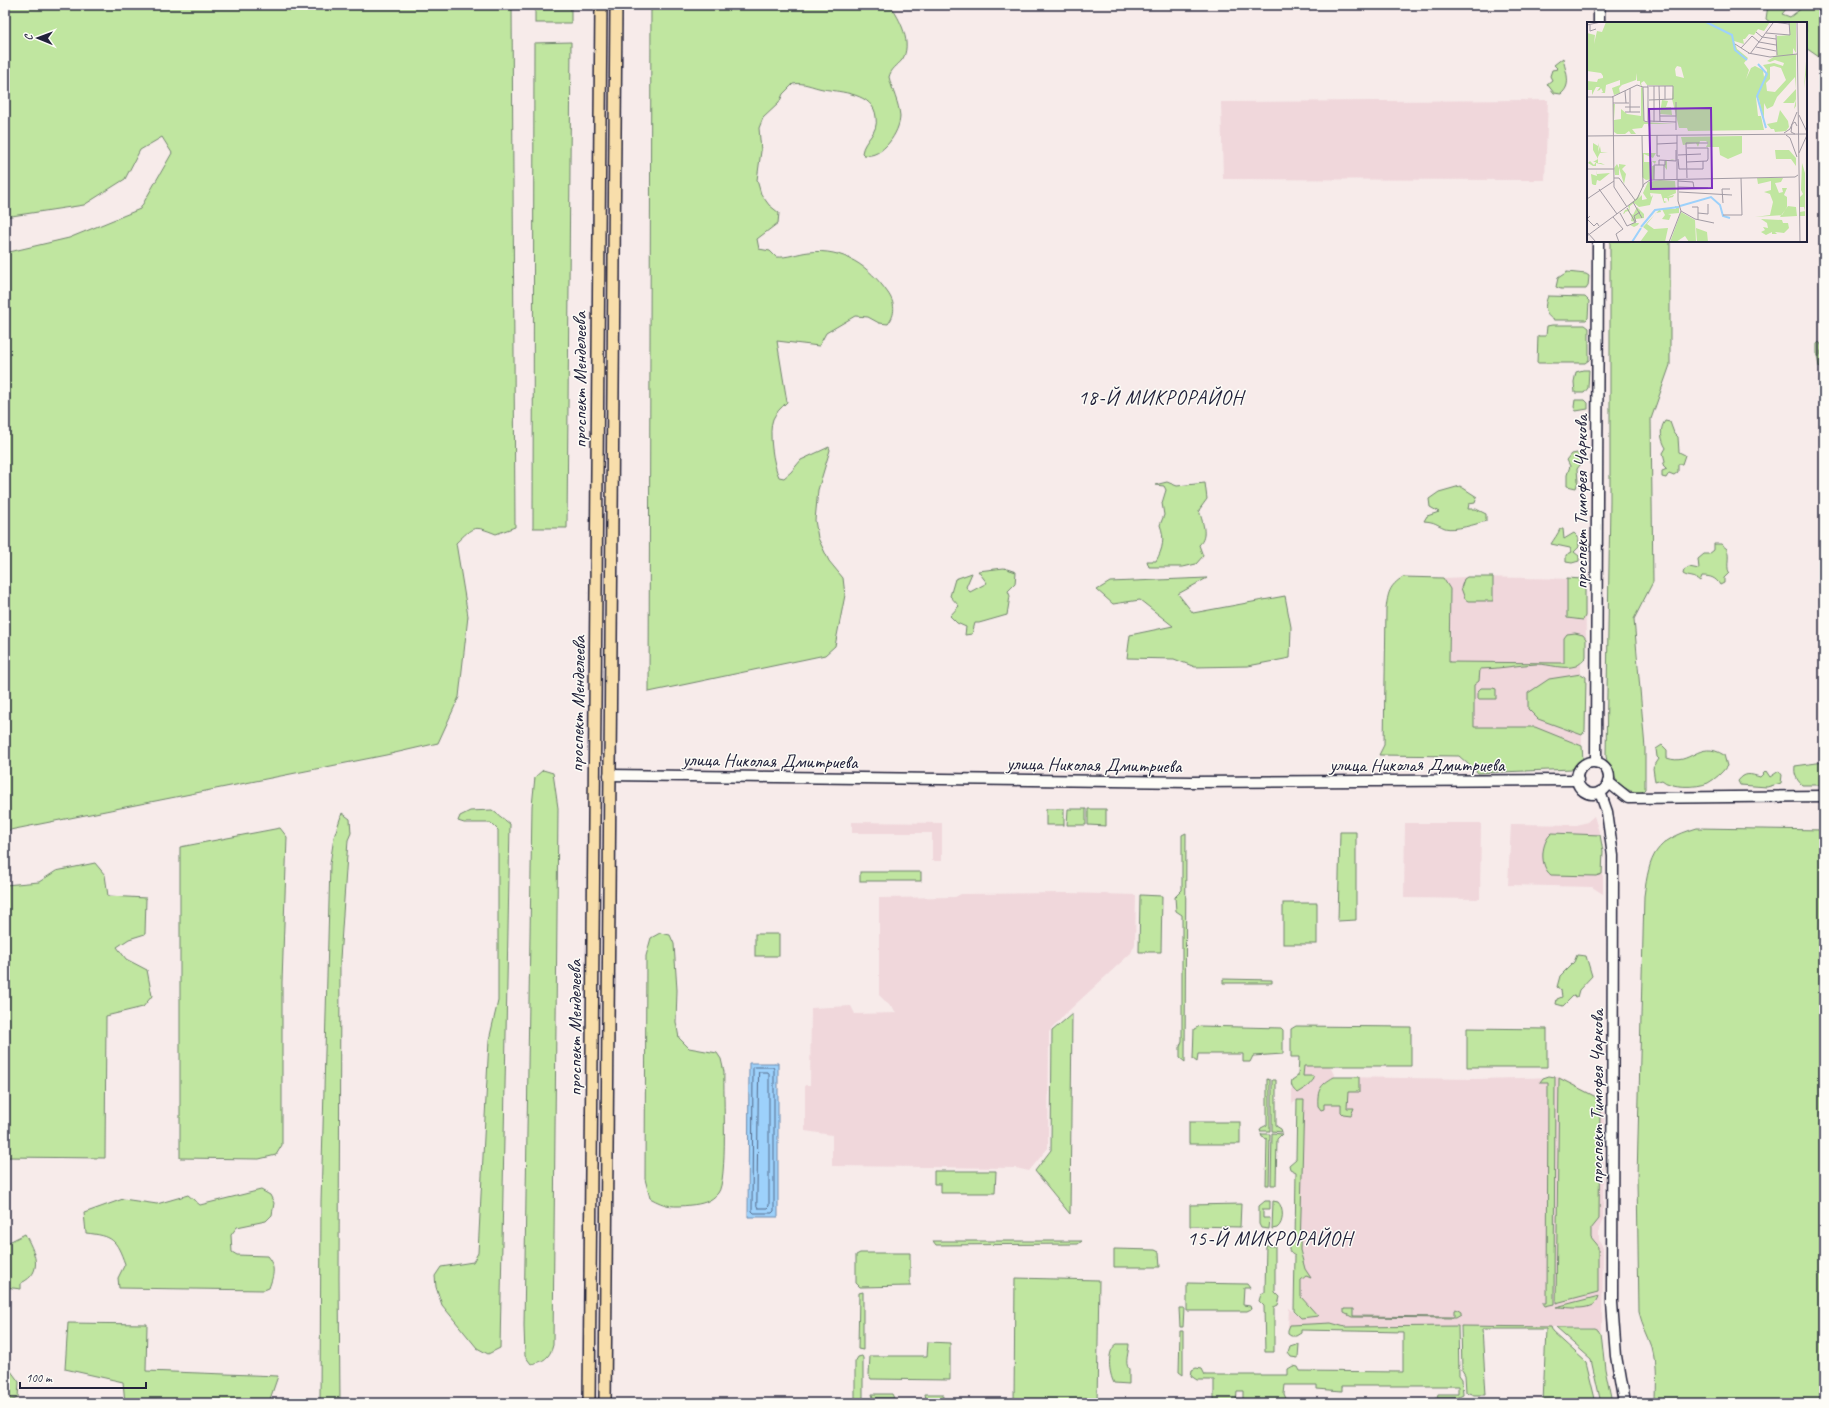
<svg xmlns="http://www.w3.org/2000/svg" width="1829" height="1408" font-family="Caveat,sans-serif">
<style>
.built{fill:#f0d7db}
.green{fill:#c0e6a0;stroke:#71846e}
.water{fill:#9dd1fb;stroke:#6c8bae}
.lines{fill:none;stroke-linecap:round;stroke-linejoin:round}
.shore{stroke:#536888;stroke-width:1}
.secondary-casing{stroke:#22223b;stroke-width:13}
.primary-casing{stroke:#22223b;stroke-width:14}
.secondary{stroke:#fdfcf7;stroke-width:10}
.primary{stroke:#f8deab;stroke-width:11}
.labels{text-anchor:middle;stroke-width:3;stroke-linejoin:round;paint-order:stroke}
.street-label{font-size:19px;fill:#22223b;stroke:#fdfcf7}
.neighbourhood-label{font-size:20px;letter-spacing:1px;fill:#22223b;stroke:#fdfcf7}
.inset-river{fill:none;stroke:#9dd1fb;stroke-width:2}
.inset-road{fill:none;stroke:#a29ba4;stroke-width:1}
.view{fill:#7b2cbf;fill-opacity:0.15;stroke:#7b2cbf;stroke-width:2}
.inset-edge{fill:none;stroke:#22223b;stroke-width:2}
</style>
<rect width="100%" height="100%" fill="#f7ebea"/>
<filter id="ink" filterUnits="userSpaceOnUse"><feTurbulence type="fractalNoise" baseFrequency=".025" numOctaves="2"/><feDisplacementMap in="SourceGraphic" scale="8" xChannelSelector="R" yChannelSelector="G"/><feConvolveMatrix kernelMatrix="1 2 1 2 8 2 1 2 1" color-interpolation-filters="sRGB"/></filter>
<g filter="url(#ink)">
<g class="built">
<polygon points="1548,100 1545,180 1223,179 1221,102"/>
<polygon points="1467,577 1582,579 1585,581 1586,639 1583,635 1564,638 1565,663 1554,665 1577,666 1581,663 1581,674 1586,677 1585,730 1582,735 1582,746 1557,736 1448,744 1450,589 1443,578"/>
<polygon points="1594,816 1600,835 1603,851 1603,894 1592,887 1508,885 1511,824 1577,825 1587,822"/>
<polygon points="852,822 942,823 942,861 932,861 932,833 852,833"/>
<polygon points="1405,823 1481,823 1480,899 1404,898"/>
<polygon points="1069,893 1136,895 1135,944 1131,953 1065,1014 1049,1032 1048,1148 1029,1171 1016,1168 832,1166 832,1135 805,1131 805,1085 810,1085 811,1008 851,1006 855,1014 897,1013 879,995 879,898 955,897 961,894"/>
<polygon points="1303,1066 1330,1066 1335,1077 1476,1079 1559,1077 1600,1098 1604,1108 1603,1219 1599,1229 1599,1240 1603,1247 1602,1331 1593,1327 1345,1327 1331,1323 1289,1327 1288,1330 1289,1308 1297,1315 1301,1297 1301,1280 1306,1276 1310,1278 1305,1269 1300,1250 1297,1100 1292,1104 1292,1088 1297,1092 1308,1086 1314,1079 1313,1076 1303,1076"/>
</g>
<g class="green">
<path d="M5 5H512L515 527 496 534C473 525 474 526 456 543L468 616 459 697 438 743 386 755 5 831V253L69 238 140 209 172 153 162 137 140 150 125 179 84 205 5 217Z"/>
<rect x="535" y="5" width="36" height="18"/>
<path d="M651 5H890C900 19 913 44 902 60 897 66 891 69 889 77 892 90 899 103 900 116 900 132 882 159 864 155L862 153C864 139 879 134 876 117 874 93 840 92 823 89 812 87 804 82 793 84L783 94 779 103 763 118 759 128 761 151 757 180 761 194 769 205 779 213 778 223 757 239 759 249 770 251 776 257C788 258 798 253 809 252 843 248 869 266 888 293 895 303 896 314 888 324L879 323 868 317 855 316 826 333 819 346 777 341 787 402C781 408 776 412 773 419 768 431 773 465 779 477L784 478 791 472 801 460 829 447 830 450 818 490 815 520 818 538 829 561 843 578 845 595 835 646 825 655 649 692Z"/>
<polygon points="1768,5 1785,5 1787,8 1782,14 1790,17 1806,5 1824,11 1824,56 1819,57 1806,48 1806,23 1771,23 1766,19"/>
<polygon points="571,42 567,528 533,528 534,43"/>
<path d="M1563 58C1565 71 1573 84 1561 94L1554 93 1547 84 1552 80 1550 76 1552 70 1558 69 1554 65Z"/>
<path d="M1610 241H1670V365L1651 419 1653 582 1634 619 1645 748V789L1641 793C1621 792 1609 774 1606 756L1610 502Z"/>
<polygon points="1567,272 1586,274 1589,276 1588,286 1586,289 1561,289 1556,287 1558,278"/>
<path d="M1548 296 1585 297 1589 301 1588 318 1586 320H1554C1544 315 1544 306 1548 296Z"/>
<polygon points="1552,325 1585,325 1589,328 1589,360 1585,363 1537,363 1538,336 1546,336 1547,326"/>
<polygon points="1819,342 1824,348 1821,351 1821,355 1824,357 1824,368 1819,367 1817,355 1817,344"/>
<polygon points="1583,370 1589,370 1588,388 1584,393 1575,393 1574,382 1576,372"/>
<polygon points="1575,400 1585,400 1588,403 1588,409 1576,411 1574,407"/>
<path d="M1665 421 1670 422 1674 433 1678 437 1679 452 1685 455 1682 464H1678V472L1674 475 1669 473 1666 478 1662 477V471L1667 469 1663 465 1665 461 1663 453 1666 448C1661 440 1659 429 1665 421Z"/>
<polygon points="1577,453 1581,459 1580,465 1577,469 1578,481 1576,488 1567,486 1567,475 1570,466 1567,460 1572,454"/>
<path d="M1167 482 1177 486 1205 483 1207 499 1199 510C1202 521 1209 536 1199 545L1203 556 1196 564 1183 567H1149L1147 561H1156C1163 549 1165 538 1160 525L1164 515 1162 503 1166 490 1164 486 1155 485Z"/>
<path d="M1460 486 1477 497 1475 503 1469 504 1468 509H1476L1486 514V521C1477 524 1454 531 1445 528 1435 524 1436 522 1424 521L1427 516 1439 512 1430 507 1429 499 1439 492Z"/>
<path d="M1560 529H1563L1564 539 1574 533 1578 537 1579 547 1574 552 1579 556V561L1572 563 1566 562V555L1572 552 1570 548 1551 544C1554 539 1558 534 1560 529Z"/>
<path d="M1714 544H1721L1727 549C1730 558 1726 564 1729 573L1724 578V583L1720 585C1716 578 1711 576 1702 576L1700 581C1693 575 1689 578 1683 574L1684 570 1689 567 1699 569 1698 559 1704 554H1709L1714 550Z"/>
<polygon points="1004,568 1016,572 1015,584 1008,591 1010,596 1007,615 979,623 975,623 972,634 965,635 966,627 957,623 950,616 959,606 950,596 955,579 972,573 966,587 970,592 987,583 978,571"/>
<path d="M1403 577 1443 578 1450 589 1449 662 1564 663V638L1567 634 1575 633 1583 635 1586 639V658C1583 661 1580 664 1576 666 1563 670 1550 664 1536 664 1517 665 1499 669 1480 669L1479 681 1474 685V727H1535L1582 746 1583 760 1572 769 1478 773 1459 756 1379 755 1384 745 1386 609C1388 593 1389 586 1403 577Z"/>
<polygon points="1467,577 1493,577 1493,601 1468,601 1465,599 1461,588 1464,579"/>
<polygon points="1207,578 1178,594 1193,613 1285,596 1291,627 1290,658 1248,666 1195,667 1174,659 1127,658 1130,635 1173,626 1140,600 1113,604 1097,590 1110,582"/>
<polygon points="1567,578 1582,579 1585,581 1585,616 1583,620 1567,618"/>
<polygon points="1581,674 1586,677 1585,730 1582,735 1538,719 1528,709 1528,693 1549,679"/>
<polygon points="1481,688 1493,688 1496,689 1496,699 1478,699 1478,691"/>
<path d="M1662 745 1667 750V758C1691 767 1698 739 1724 755L1727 766C1722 773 1715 779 1708 783 1697 788 1670 788 1662 780L1655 782 1653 768 1659 759 1657 757 1656 749Z"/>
<path d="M1824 762V785H1802C1796 779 1794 774 1795 766Z"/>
<path d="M543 770 553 773 558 808 553 1345C550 1358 543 1362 531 1364L525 1356 524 1326 532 806 535 777Z"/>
<path d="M1766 771 1770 777 1779 771 1782 775 1781 783 1767 787 1740 785 1738 781C1745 772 1750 774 1760 777Z"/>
<rect x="1046" y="809" width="18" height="16"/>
<polygon points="1068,809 1086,809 1086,825 1067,825"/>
<polygon points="1088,809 1106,809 1106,826 1088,825"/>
<polygon points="492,810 510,824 500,1348 488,1354 477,1348 442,1305 436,1287 435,1276 441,1267 473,1262 478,1253 489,1040 498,1001 498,830 491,823 464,823 458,821 460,816 470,811"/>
<polygon points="342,813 350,819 351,833 348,840 340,959 339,1279 340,1403 320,1403 321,1202 330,864 334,837"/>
<polygon points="280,828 287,837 282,982 282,1145 276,1155 259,1159 180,1158 180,847"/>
<path d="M1697 828 1824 830V1403H1655C1655 1385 1657 1365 1652 1347 1648 1335 1642 1325 1639 1312L1637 1178 1644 896C1650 854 1654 841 1697 828Z"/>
<polygon points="1340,832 1356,832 1356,920 1338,921"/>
<polygon points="1186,833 1185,1062 1180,1058 1180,1046 1182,1041 1182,915 1176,911 1175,897 1182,890 1182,835"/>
<path d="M1552 833 1600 835 1603 851 1602 874 1596 876 1551 875C1539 866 1541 842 1552 833Z"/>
<polygon points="95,863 105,875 108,896 146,898 145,934 129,939 117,947 126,959 147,970 152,996 143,1007 106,1016 105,1158 5,1157 5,885 39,882 56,871"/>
<rect x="860" y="872" width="61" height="9"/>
<polygon points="1140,895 1162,896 1161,952 1139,952"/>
<rect x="1283" y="903" width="34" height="41"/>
<path d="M660 933 670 935 674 944 677 990 676 1022 679 1038 689 1048 717 1053 721 1059 724 1072C723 1092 728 1181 718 1193 711 1202 701 1204 691 1205 673 1207 666 1207 650 1198L645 1179 646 956 651 938Z"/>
<rect x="755" y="934" width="24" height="22"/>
<polygon points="1577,955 1586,956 1592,976 1579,990 1577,997 1573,996 1563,1006 1556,1004 1557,999 1562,997 1561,990 1557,987 1560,976 1574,962"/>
<polygon points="1223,979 1272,980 1272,983 1223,983"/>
<polygon points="1072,1014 1070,1214 1035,1171 1051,1150 1052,1031"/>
<polygon points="1200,1026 1281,1028 1283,1030 1283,1054 1253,1056 1250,1062 1243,1062 1243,1054 1198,1054 1197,1062 1193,1059 1194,1029"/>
<path d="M1296 1026 1411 1027V1066H1304L1303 1076H1313L1314 1079 1308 1086 1297 1093C1293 1089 1290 1086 1292 1080L1298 1076 1299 1057H1291V1029Z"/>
<polygon points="1467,1028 1547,1029 1547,1067 1467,1067"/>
<polygon points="1549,1076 1555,1077 1554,1304 1545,1306 1543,1303 1547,1303 1548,1082 1540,1082 1543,1078"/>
<path d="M1334 1077H1359V1092H1348L1347 1108H1354L1351 1115 1343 1114 1341 1112V1104H1324V1109L1321 1110 1318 1106C1317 1090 1320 1085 1334 1077Z"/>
<polygon points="1559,1078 1596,1097 1600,1102 1599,1219 1591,1229 1591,1238 1598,1247 1598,1292 1556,1303"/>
<polygon points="1267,1079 1270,1080 1270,1131 1260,1131 1261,1128 1267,1125"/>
<polygon points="1272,1080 1276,1080 1276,1126 1281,1129 1282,1132 1272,1131"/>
<path d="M1297 1100H1304L1300 1250 1305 1269 1311 1278 1306 1276 1301 1280V1297L1318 1316 1301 1318 1294 1311 1295 1256C1290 1253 1288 1251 1289 1245L1295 1242 1296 1172 1290 1169 1289 1165 1296 1159Z"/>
<rect x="1189" y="1122" width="51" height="22"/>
<polygon points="1272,1133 1282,1134 1277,1139 1276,1185 1271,1185"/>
<polygon points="1261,1134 1270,1134 1269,1185 1266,1185 1267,1139 1262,1137"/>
<polygon points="934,1171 996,1171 995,1193 941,1193 941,1184 934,1184"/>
<path d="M261 1190 270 1195 274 1203 272 1215 266 1221 237 1227 231 1235 232 1252 237 1255 267 1256C276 1267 274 1274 269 1288L264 1290 119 1288 118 1278 125 1264C116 1239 113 1236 86 1233L84 1213 123 1199 157 1204 188 1195 200 1205Z"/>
<polygon points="1265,1201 1270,1201 1270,1209 1263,1209 1263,1218 1270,1218 1269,1229 1261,1228 1259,1224 1259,1206"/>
<path d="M1273 1201 1278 1202C1284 1208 1284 1223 1277 1228L1272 1229Z"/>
<polygon points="1241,1204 1240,1227 1190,1226 1190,1205"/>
<path d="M25 1234C34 1251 45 1272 21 1283V1289L5 1287V1244Z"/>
<polygon points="933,1241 1082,1241 1078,1244 936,1245"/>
<polygon points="1266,1246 1275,1246 1275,1292 1280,1297 1278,1305 1274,1307 1274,1352 1265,1352 1264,1306 1259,1301 1261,1294 1265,1292"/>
<polygon points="1114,1249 1155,1250 1159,1252 1160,1267 1114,1267"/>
<polygon points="860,1253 910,1253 910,1286 860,1287 856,1283 856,1255"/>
<polygon points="1015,1278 1099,1280 1097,1403 1014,1403"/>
<polygon points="1187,1283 1247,1284 1250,1288 1244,1288 1243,1305 1250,1306 1251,1309 1247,1311 1187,1311"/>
<polygon points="863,1292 863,1350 858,1349 859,1293"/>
<path d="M1599 1296C1595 1313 1569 1307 1556 1307Z"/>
<polygon points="1179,1308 1184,1308 1183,1327 1180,1327"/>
<polygon points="1344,1309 1353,1309 1353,1316 1454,1317 1454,1310 1456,1309 1461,1312 1461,1315 1456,1318 1352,1317 1344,1313"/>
<polygon points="68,1323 147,1324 146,1371 278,1376 269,1402 125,1403 123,1382 65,1369"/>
<polygon points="1331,1323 1345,1327 1458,1326 1459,1375 1462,1379 1463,1395 1457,1398 1437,1398 1438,1394 1458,1394 1458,1386 1342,1386 1342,1391 1317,1389 1317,1385 1285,1385 1284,1394 1288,1403 1243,1403 1243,1391 1237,1391 1236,1403 1214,1403 1214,1380 1197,1380 1191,1376 1192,1370 1196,1368 1202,1369 1205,1375 1288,1375 1288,1369 1293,1366 1298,1367 1300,1371 1403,1372 1403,1332 1301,1330 1301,1333 1296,1336 1291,1336 1288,1334 1288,1330 1290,1325"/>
<polygon points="1461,1326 1551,1327 1553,1332 1586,1362 1596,1403 1543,1403 1546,1329 1482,1329 1486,1395 1474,1395 1466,1392 1465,1375 1462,1370"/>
<polygon points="1556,1328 1595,1328 1599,1330 1601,1333 1605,1369 1612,1403 1601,1403 1591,1359"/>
<polygon points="1180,1331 1183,1331 1183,1375 1179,1372"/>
<polygon points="928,1342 950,1343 950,1380 871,1379 869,1375 870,1356 927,1356"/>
<path d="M1117 1344H1129C1129 1352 1124 1363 1129 1369V1384L1114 1383C1109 1374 1106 1350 1117 1344Z"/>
<polygon points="1299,1344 1298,1358 1291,1357 1288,1353 1290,1347"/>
<polygon points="862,1356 863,1358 863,1403 855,1403 855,1362 858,1357"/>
<polygon points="5,1363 19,1382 18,1398 5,1403"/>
<polygon points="872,1394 892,1394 894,1398 873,1398"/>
<polygon points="925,1394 943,1394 943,1397 937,1400 926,1399"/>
</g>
<polygon class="water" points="749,1063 778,1063 778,1217 748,1217"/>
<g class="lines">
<g class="shore">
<polygon points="755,1067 773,1067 774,1069 774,1211 772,1213 754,1213 752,1211 753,1069"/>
<polygon points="759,1072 768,1072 769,1074 769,1206 767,1208 758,1208 757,1206"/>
</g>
<g class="secondary-casing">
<g id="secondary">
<polyline points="1599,23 1599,5"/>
<polyline points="1596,762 1598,241"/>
<circle cx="1593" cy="778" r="16"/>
<polyline points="609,775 1192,782 1578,780"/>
<polyline points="1608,782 1628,798 1824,796"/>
<polyline points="1600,792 1607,812 1613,856 1612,1303 1616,1356 1624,1403"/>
</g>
</g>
<g class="primary-casing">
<g id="primary">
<polyline points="589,1403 601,5"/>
<polyline points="605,1403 616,5"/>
</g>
</g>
<use href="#secondary" class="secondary"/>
<use href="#primary" class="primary"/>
</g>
</g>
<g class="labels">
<g class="street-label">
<text transform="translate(579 380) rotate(-90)" y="7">проспект Менделеева</text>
<text transform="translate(1580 502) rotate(-90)" y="7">проспект Тимофея Чаркова</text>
<text transform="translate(577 704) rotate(-89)" y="7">проспект Менделеева</text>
<text transform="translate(770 760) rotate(1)" y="7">улица Николая Дмитриева</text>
<text transform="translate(1094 764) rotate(1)" y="7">улица Николая Дмитриева</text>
<text x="1417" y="771">улица Николая Дмитриева</text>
<text transform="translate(574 1028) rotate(-90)" y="7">проспект Менделеева</text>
<text transform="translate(1596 1097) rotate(-90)" y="7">проспект Тимофея Чаркова</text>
</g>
<g class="neighbourhood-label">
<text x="1161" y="404">18-Й МИКРОРАЙОН</text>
<text x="1270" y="1245">15-Й МИКРОРАЙОН</text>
</g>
</g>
<g transform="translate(1587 22)">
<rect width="220" height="220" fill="#f7ebea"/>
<path d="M19 0H183L177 9 171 7 167 13 162 12 158 17H156L157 22 147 19 150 27 161 36 157 41 162 48 159 57 164 46 168 44 176 48 177 55 179 51V56L180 48 176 43 187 41 196 44 197 41 188 38 183 40 180 39 190 33V14L203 13 202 0H209V31L206 26V32H209V84L207 87 209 77 207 81H196L209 67 208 55 190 75 186 84 180 87 177 81V100L172 77 169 75 171 94H174L177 108 101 109 100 106H92L85 77 86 64 60 63 57 59 54 61 55 65 53 62V59H50V51L49 58 35 63 32 66 33 71 27 73 25 66 33 63V58L19 63 18 71H14L16 70 14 66 13 68 10 69 13 65H9L5 73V68H0V59L10 60 11 57 16 56V54L14 51 0 49V11L8 13 7 22 10 9 15 10ZM90 44 94 45 97 56 89 54 88 47ZM187 44 194 46 199 58 188 70 180 69 179 61 183 57V45ZM220 26V56L219 53 217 66ZM54 65 56 66 57 100 88 102H63L62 105 61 102H57L55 106 45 107 49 112H44L42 109 38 112H30L27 110 26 82H28L27 98 34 97V87L40 92 54 94ZM75 78 81 79 79 85H84L85 93 73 92ZM193 88 201 99 202 105 199 109 188 110 187 107H184L180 102 190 100ZM155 114V131L141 137 133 133 132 125H119L121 121 119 119H113L111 125 109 121 96 123 94 115ZM6 121 11 124 12 121 11 130 13 124 14 130H21L13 131 11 135V141H14V136V141L18 143 9 141V144H6L1 141 3 139 7 143 9 140H6L11 137 6 128ZM188 128H202L209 136V144L204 137H189ZM55 131H69L66 136 57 132V140H64L65 139H69L68 142 65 139V144H78V138H85L83 137 88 138 80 139V148L77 144H68L67 157 59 158 55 155ZM215 141 218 151V194H212L213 190 218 189 217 185H213V175L216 172 214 168ZM30 142 32 146V142L39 143 35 147 39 152 37 162 32 146V153H28L27 146ZM9 148 10 152 23 151 13 159 10 158 9 163H7L5 162 4 152 10 154ZM170 156H196L194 160 188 161 192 171 196 170 195 166H200L197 173 200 175V185L195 193 168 195 183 193 186 180 183 172 177 170 184 168V159L171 162ZM73 158 88 159 89 171 80 175 87 173 86 175 82 176V180L80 176H77V179L80 180 77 181 74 172 63 171 64 175 66 173 63 183 52 185 47 181 43 184 42 191 46 193 50 185 57 192V196L49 197 48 201H52L51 203 47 205 43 203 48 200 44 199 45 194 43 192 41 189 38 190V191L36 192 38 188 42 187 41 184 54 172 51 177 55 173V178L60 177 56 171 61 160ZM88 184 92 185V191L81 192 84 193 82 198 75 197 78 193 75 187H89ZM201 184 209 185 210 194 193 195ZM73 187 74 190 69 191 60 202 67 207 81 206 78 220H53L61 209 56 205ZM94 190 108 198 109 220H102L98 214 89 220H83ZM174 197 195 198 196 201H201L202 206 197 211 188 210 190 212H185V210L179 213 174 210 178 208 176 205 181 206 180 201ZM109 206 120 210 121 220H110Z" fill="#c0e6a0" fill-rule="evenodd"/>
<path class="inset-river" d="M119 0 145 13 148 28 160 38M171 42 180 52 170 74 179 106M93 184 124 175 133 183 136 194 143 196M54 205 68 188 92 185M45 220 54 206"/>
<path class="inset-road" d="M186 0 202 2M210 0 213 220M0 3 14 0M3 3V9L9 7M169 10 175 15 189 17M179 11 203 13 202 0M189 13 190 33M148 22 162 31M169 25 189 29M154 26 165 14 172 20 189 23M161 31 183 35 210 32M163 32 186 1M60 64H86V77L62 78M67 64V100M72 64 73 100M78 64V77M56 65H61V100L57 99ZM38 69 39 81M0 75H26L27 165 40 185M25 75 50 63 56 65M89 80V108M26 81H42M38 85H53M38 90H53M43 90V66M212 93 220 110M73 94H89M62 99 89 100M197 111 203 107 210 90M208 112 204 110 205 102 208 100 210 104M55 113 56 165M70 113V134H73M90 113V157M199 113 203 116 210 135M0 114 220 112M70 122 90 121M212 131 220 113M91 133 114 132M91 137 92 147H99M100 140 120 139 121 137V126H100M72 143V138L89 139V128M77 143V157M0 147H27M100 147H116V139M27 156H32L48 178M100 156 99 121H121M67 158V143H78V139M91 159 106 160 107 166M91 165 121 166M12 167 30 192M92 170 145 173M0 177 27 159M46 180 55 196M136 181 135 167H143M105 185H111V198M40 186 48 200M94 189 108 197 127 201M33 191 40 204 49 200 47 194 53 190M111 191 121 192V182M136 193H155L154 156M3 194 0 197 7 204 10 201 12 204M26 195 36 207 29 212 32 220M0 210 9 220M0 214 50 177 57 162 63 158 208 155 211 153M82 220 94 189 91 179V157"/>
<path class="view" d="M124 86 125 166 64 167 62 87Z"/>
<rect width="220" height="220" class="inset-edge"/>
</g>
<rect width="1829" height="1408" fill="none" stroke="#fdfcf7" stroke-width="20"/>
<rect x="10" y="10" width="1809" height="1388" fill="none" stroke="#22223b" stroke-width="1.5" filter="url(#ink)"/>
<g transform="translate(38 38) rotate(271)" stroke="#fdfcf7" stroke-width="3" paint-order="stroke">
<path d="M0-3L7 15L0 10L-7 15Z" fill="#22223b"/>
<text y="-6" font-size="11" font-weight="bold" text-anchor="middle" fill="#22223b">С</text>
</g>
<path d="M20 1382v6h126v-6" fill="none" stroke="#22223b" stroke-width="2"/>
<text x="26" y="1382" font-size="12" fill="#22223b" stroke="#fdfcf7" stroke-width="3" paint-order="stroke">100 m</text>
</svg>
